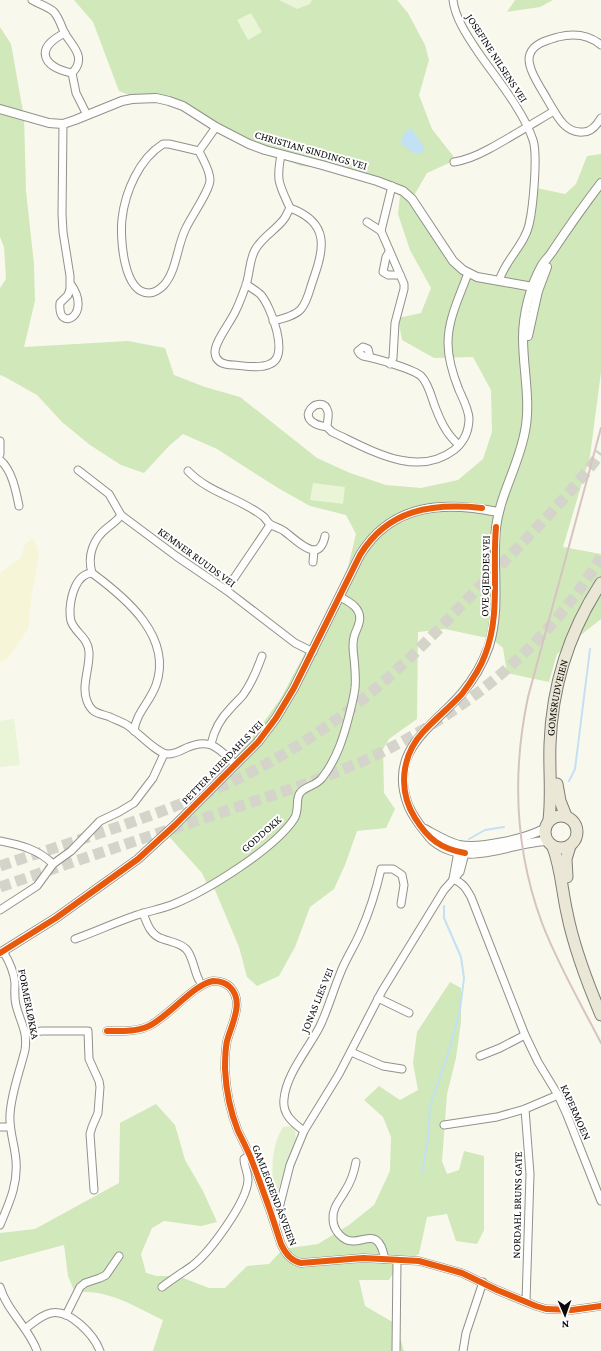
<svg xmlns="http://www.w3.org/2000/svg" width="601" height="1351" font-family="'Crimson Pro',serif">
<style>
.farmland{fill:#f7f5d8}
.green{fill:#e0f0cc}
.forest{fill:#d0e8ba}
.pitch{fill:#eaf4d6}
.water{fill:#c2e1f4}
.lines{fill:none;stroke-linecap:round;stroke-linejoin:round}
.stream{stroke:#c2e1f4;stroke-width:2}
.trunk-tunnel{stroke:#d5d4cb;stroke-width:11;stroke-dasharray:11 5.5;stroke-linecap:butt}
.minor-casing{stroke:#92918c;stroke-width:9}
.tertiary-casing{stroke:#92918c;stroke-width:10}
.primary-casing{stroke:#7f7e7a;stroke-width:13}
.minor{stroke:#fefefc;stroke-width:7}
.tertiary{stroke:#fefefc;stroke-width:8}
.primary{stroke:#ebe7d6;stroke-width:11}
.rail{stroke:#d6c3c2;stroke-width:2}
.cycleway-casing{stroke:#fff;stroke-width:8}
.cycleway{stroke:#e8590c;stroke-width:6}
.labels{text-anchor:middle;stroke-width:4;stroke-linejoin:round;paint-order:stroke}
.street-label{font-size:11px;fill:#0a0a0a;stroke:#fff}
</style>
<rect width="100%" height="100%" fill="#f9f8ed"/>
<polygon class="farmland" points="32,539 35,541 39,555 32,592 28,629 7,659 0,663 0,573 21,558 25,544"/>
<path class="green" d="M292 1126 295 1130 296 1139 285 1168 275 1201C272 1175 269 1150 283 1127Z"/>
<g class="forest">
<polygon points="74,0 397,0 408,13 425,45 429,60 419,95 432,129 454,157 449,163 427,173 412,199 429,216 444,243 457,259 472,272 500,279 522,235 532,187 565,194 576,184 587,156 601,154 601,372 590,456 563,547 601,554 601,619 557,654 549,682 507,673 503,648 492,639 445,629 418,632 417,719 389,739 383,749 384,793 395,809 386,828 357,831 345,865 334,889 310,907 295,947 279,976 257,986 247,977 239,947 215,890 208,886 202,873 165,832 215,782 260,727 281,698 333,600 348,567 356,534 346,515 310,506 278,488 217,449 183,434 169,446 144,473 121,465 90,445 62,422 37,395 5,377 0,375 0,288 6,279 4,247 0,237 0,27 11,44 24,117 26,191 34,264 35,301 24,347 128,341 165,348 174,375 205,387 240,397 317,458 350,473 386,485 421,488 458,480 483,459 492,432 491,390 473,357 434,358 402,340 398,318 421,313 431,288 410,250 398,214 400,196 373,181 338,169 301,166 267,153 168,104 132,96 119,91 93,22"/>
<polygon points="515,0 553,0 540,7 507,12"/>
<path d="M450 982 461 988V1022L456 1058 447 1094 442 1161 447 1174 459 1170 464 1151 484 1156V1230L477 1244 456 1241 447 1214 427 1217 419 1254 397 1267 389 1280H359L365 1306 396 1324 404 1351H153L163 1320C137 1308 106 1287 75 1293L68 1276 64 1245 0 1262V1233L35 1229 119 1183 120 1123 156 1104 175 1125 185 1160 203 1191 217 1222 201 1226 164 1221 152 1228 141 1254 146 1273 157 1276H178L209 1288H225L247 1266 269 1264 283 1249 318 1244 349 1225 374 1205 390 1171 391 1137 383 1117 364 1100 379 1086 400 1100 418 1090 413 1063 417 1032Z"/>
</g>
<g class="pitch">
<polygon points="279,0 312,0 310,4 297,9"/>
<polygon points="251,13 262,32 248,40 237,20"/>
<polygon points="313,483 345,487 343,504 310,500"/>
<polygon points="14,719 20,765 0,767 0,721"/>
</g>
<polygon class="water" points="411,128 424,147 422,154 414,153 401,144 403,135"/>
<g class="lines">
<g class="stream">
<polyline points="569,781 575,769 590,649"/>
<polyline points="469,839 485,830 504,827"/>
<polyline points="422,1173 428,1138 430,1106 451,1044 460,1010 464,978 461,957 444,918 444,906"/>
</g>
<g class="trunk-tunnel">
<path d="M0 866C86 837 175 812 255 770 301 746 343 717 382 683 418 652 450 617 483 583 524 541 566 500 601 453"/>
<path d="M0 887C70 863 140 839 211 816 266 797 323 780 376 755 467 711 549 644 601 557"/>
</g>
<g class="minor-casing">
<g id="minor">
<path d="M32 0C39 4 49 7 54 12 59 18 61 25 64 32 71 45 88 57 72 73"/>
<path d="M453 0C455 18 468 37 478 52 496 78 523 110 533 140 538 155 533 208 529 225 524 246 505 260 499 281"/>
<path d="M65 33C34 48 42 67 72 73L76 93 87 115"/>
<path d="M601 45C588 34 574 33 558 37 548 40 534 43 530 54 525 66 541 88 547 99 555 112 564 134 583 132 591 132 597 125 601 118"/>
<path d="M63 124 62 214 63 232 70 276V289L68 295 60 303C57 334 94 315 70 283"/>
<path d="M163 144H169L199 151C203 160 210 170 210 180 210 190 191 217 186 228 177 245 177 270 164 285 160 289 154 293 149 293 123 293 120 237 122 219 125 192 139 159 163 144Z"/>
<polyline points="199,151 216,127"/>
<path d="M454 162C467 160 478 155 489 149 511 137 532 124 554 111"/>
<polyline points="367,222 381,231"/>
<polyline points="389,252 386,257 383,272 388,275 400,275"/>
<path d="M246 284C251 288 257 291 261 295 271 307 290 356 270 364 260 369 245 366 234 365 226 365 216 363 215 353 214 342 231 322 236 310 240 302 243 293 246 285 250 273 249 261 255 250 262 237 276 230 284 219 287 215 288 211 290 208 279 184 276 181 281 155"/>
<path d="M273 321C282 319 295 316 301 309 307 302 309 292 312 283 324 249 331 223 290 208"/>
<path d="M370 357 368 349 363 347 358 351 360 354 363 356C375 358 413 369 421 376 428 383 431 395 434 404 440 420 446 434 459 445"/>
<polyline points="390,364 393,358 395,323 404,289 404,284 381,231 392,186"/>
<path d="M327 427C287 421 323 390 328 412 329 417 327 422 327 427L332 432C369 449 416 479 454 450 464 442 469 431 469 418 468 408 463 399 459 390 453 375 448 359 448 343 448 318 460 296 468 273"/>
<polyline points="0,441 0,454"/>
<path d="M0 460C12 470 16 491 19 506"/>
<polyline points="78,470 109,494 121,515 176,556 226,590 295,643 313,652"/>
<path d="M188 471C210 494 241 498 264 517 266 519 268 523 270 524 274 527 280 528 284 531 291 536 306 551 315 550 322 549 324 541 325 536"/>
<path d="M121 515C118 520 112 524 107 528 93 539 87 556 92 573 126 598 173 637 156 685 150 702 136 713 134 731"/>
<polyline points="313,562 314,550"/>
<path d="M92 573C76 574 71 596 70 609 70 613 70 618 71 621 75 633 88 637 89 652 90 668 81 686 87 701 92 714 99 713 110 717 116 720 122 722 127 725 138 732 157 754 168 754 175 754 180 751 186 748 210 737 218 748 235 764"/>
<polyline points="226,590 270,525"/>
<path d="M211 744C214 731 220 719 230 709 234 704 239 700 243 695 252 683 257 670 262 656"/>
<path d="M0 841C20 845 38 849 53 864"/>
<path d="M453 879C463 883 466 888 471 897L525 1035 538 1062 558 1095 567 1115 601 1201"/>
<polyline points="453,879 457,857 460,849"/>
<polyline points="0,910 37,886 53,864 71,851 100,821 119,812 134,803 153,778 164,754"/>
<path d="M143 913C147 924 151 936 163 939 171 942 180 943 186 949 193 956 194 971 199 980"/>
<path d="M75 939C95 932 116 922 137 915 149 911 162 909 174 904 208 890 274 849 294 819 300 810 295 799 300 793 305 786 316 786 322 778 337 759 344 736 350 712 352 704 354 696 355 688 356 678 355 668 354 658 353 651 352 644 354 637 355 632 358 628 359 623 363 609 350 602 340 597"/>
<polyline points="378,998 409,1013"/>
<path d="M107 1031C121 1031 136 1032 149 1026 168 1017 194 984 213 981 219 981 226 983 230 987 245 1002 231 1025 227 1041 225 1050 225 1059 225 1069 226 1090 230 1111 238 1131 242 1139 246 1147 250 1156 261 1184 272 1215 281 1244 285 1253 291 1261 301 1263L363 1258 419 1261 462 1273 497 1290 536 1306 546 1309 572 1310 601 1306"/>
<polyline points="26,1033 42,1031 88,1031 89,1059 99,1081 100,1087 98,1113 92,1127 90,1134 94,1190"/>
<polyline points="351,1052 383,1066 402,1069"/>
<polyline points="480,1056 500,1048 525,1035"/>
<polyline points="525,1109 530,1174 526,1302"/>
<polyline points="444,1125 497,1117 525,1109 558,1095"/>
<polyline points="0,1127 10,1127"/>
<path d="M304 1131C293 1123 282 1114 284 1099 286 1074 309 1048 320 1026 328 1009 333 991 340 974 345 960 354 947 360 933 369 913 376 891 381 869H393L402 875 404 885 401 904"/>
<path d="M356 1162C354 1173 351 1182 345 1191 340 1200 332 1208 333 1219 333 1230 343 1242 354 1241 361 1241 370 1236 376 1240 382 1244 383 1252 385 1259"/>
<polyline points="275,1224 290,1165 304,1131 339,1074 382,991 444,890 460,872 465,853 464,848"/>
<path d="M0 1225C9 1203 18 1185 16 1161 15 1145 9 1131 10 1115 11 1093 20 1071 25 1050 28 1031 20 1022 16 1005 14 997 15 990 15 983 14 971 9 961 3 951"/>
<path d="M0 1287C7 1311 29 1328 37 1351"/>
<path d="M162 1287C172 1279 182 1273 192 1266 210 1252 247 1202 248 1180 248 1172 244 1166 244 1159L250 1155"/>
<polyline points="66,1315 80,1287 85,1283 100,1278 106,1275 119,1256"/>
<path d="M25 1329C33 1323 41 1315 51 1313 70 1309 94 1335 100 1351"/>
<polyline points="396,1351 397,1260"/>
<polyline points="463,1351 466,1333 483,1282"/>
</g>
</g>
<g class="tertiary-casing">
<g id="tertiary">
<polyline points="0,109 49,123 63,124 75,120 122,101 132,99 156,98 169,101 183,106 216,127 249,144 265,150 322,165 377,181 403,191 412,199 453,261 463,270 477,277 533,287 538,291"/>
<polyline points="528,336 538,291 547,267"/>
<path d="M425 829C436 835 447 842 459 845 481 849 524 839 544 829"/>
<path d="M547 841C510 842 467 869 433 841 428 837 426 832 422 828 416 820 410 812 407 802 389 749 433 727 462 693 474 679 483 663 489 646 501 607 492 567 496 528 500 494 519 465 525 431 531 401 523 369 523 338 523 314 530 286 542 265 545 260 549 257 552 252 568 228 584 205 601 183"/>
<path d="M0 953 56 918 138 859 175 825 258 742 276 718 294 688 360 555C392 503 444 501 498 512"/>
</g>
</g>
<g class="primary-casing">
<g id="primary">
<polyline points="557,784 560,801 566,816"/>
<circle cx="561" cy="832" r="16"/>
<path id="s1" d="M549 820C552 794 549 769 550 744 552 686 569 632 601 583"/>
<path d="M553 847C561 868 562 891 567 913 574 948 587 982 601 1015"/>
<polyline points="567,877 566,859 570,846"/>
</g>
</g>
<use href="#minor" class="minor"/>
<use href="#tertiary" class="tertiary"/>
<use href="#primary" class="primary"/>
<path class="rail" d="M601 428 528 697C512 773 515 850 542 923 558 965 581 1004 601 1043"/>
<g class="cycleway-casing">
<g id="cycleway">
<path d="M465 853C441 849 428 839 415 818 398 791 401 756 423 732 435 719 450 707 462 694 471 682 480 669 485 655 501 614 492 570 496 527"/>
<path d="M0 953 56 918 138 859 175 825 258 742 276 718 294 688 360 555C388 509 432 503 482 508"/>
<path d="M107 1031C121 1031 136 1032 149 1026 168 1017 194 984 213 981 219 981 226 983 230 987 245 1002 231 1025 227 1041 225 1050 225 1059 225 1069 226 1090 230 1111 238 1131 242 1139 246 1147 250 1156 261 1184 272 1215 281 1244 285 1253 291 1261 301 1263L363 1258 419 1261 462 1273 497 1290 536 1306 546 1309 572 1310 601 1306"/>
</g>
</g>
<use href="#cycleway" class="cycleway"/>
</g>
<g class="labels">
<g class="street-label">
<text transform="translate(497 58) rotate(57)" y="4">JOSEFINE NILSENS VEI</text>
<text transform="translate(311 150) rotate(16)" y="4">CHRISTIAN SINDINGS VEI</text>
<text transform="translate(197 557) rotate(36)" y="4">KEMNER RUUDS VEI</text>
<text transform="translate(485 576) rotate(-89)" y="4">OVE GJEDDES VEI</text>
<text dy="4" stroke="none"><textPath href="#s1" startOffset="123">GOMSRUDVEIEN</textPath></text>
<text transform="translate(222 762) rotate(-46)" y="4">PETTER AUERDAHLS VEI</text>
<text transform="translate(261 834) rotate(-41)" y="4">GODDOKK</text>
<text transform="translate(317 1000) rotate(-68)" y="4">JONAS LIES VEI</text>
<text transform="translate(29 1004) rotate(79)" y="4">FORMERLØKKA</text>
<text transform="translate(576 1112) rotate(66)" y="4">KAPERMOEN</text>
<text transform="translate(275 1195) rotate(69)" y="4">GAMLEGRENDÅSVEIEN</text>
<text transform="translate(517 1205) rotate(-89)" y="4">NORDAHL BRUNS GATE</text>
</g>
</g>
<g transform="translate(565 1315) rotate(178)" stroke="#ffffff" stroke-width="3" paint-order="stroke">
<path d="M0-3L7 15L0 10L-7 15Z" fill="#0a0a0a"/>
<text y="-6" font-size="11" font-weight="bold" text-anchor="middle" fill="#0a0a0a">N</text>
</g>
</svg>
